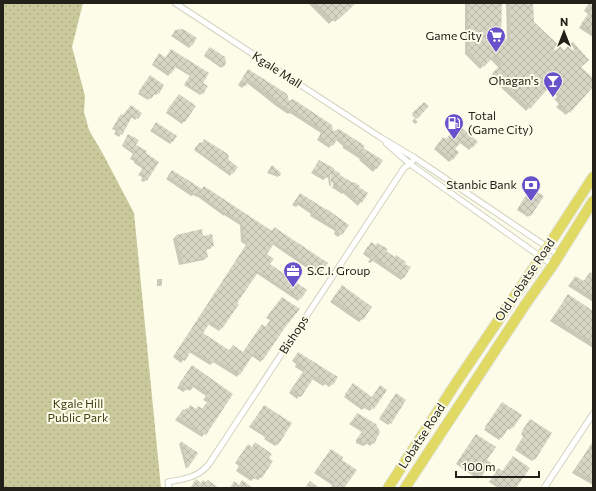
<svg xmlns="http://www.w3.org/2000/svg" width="596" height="491" font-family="Commissioner,sans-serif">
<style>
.park{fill:url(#park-dots)}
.shadow{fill:#0003}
.building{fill:url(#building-cross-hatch)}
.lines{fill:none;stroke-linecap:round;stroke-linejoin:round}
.street-casing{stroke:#d2d2c0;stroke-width:7}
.highway-casing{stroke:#e4e4e4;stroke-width:12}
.street{stroke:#fff;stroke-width:5}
.highway{stroke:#e0da65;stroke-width:10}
.labels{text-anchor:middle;stroke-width:4;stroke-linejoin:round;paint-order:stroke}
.poi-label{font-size:12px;fill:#21211a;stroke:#fcfce9;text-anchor:end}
.street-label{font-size:12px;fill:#21211a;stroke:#fcfce9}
.park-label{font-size:12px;fill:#413f14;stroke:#fcfce9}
</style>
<defs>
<pattern id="park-dots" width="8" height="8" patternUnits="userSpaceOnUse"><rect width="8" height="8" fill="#cac99b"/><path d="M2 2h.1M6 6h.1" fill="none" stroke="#adac85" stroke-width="1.8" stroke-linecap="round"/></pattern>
<pattern id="building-cross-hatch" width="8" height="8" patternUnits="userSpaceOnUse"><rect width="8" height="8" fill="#d6d6c4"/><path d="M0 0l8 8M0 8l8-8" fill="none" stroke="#b7b7a8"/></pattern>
</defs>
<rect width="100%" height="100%" fill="#fcfce9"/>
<polygon class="park" points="3,3 83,3 72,47 85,96 84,112 89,130 103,154 134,213 161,488 3,488"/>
<g class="shadow">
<polygon points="308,3 354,3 335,22 333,20 329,24"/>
<polygon points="465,3 501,3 500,35 507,42 506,3 532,3 533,23 593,79 593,86 566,115 556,107 559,104 554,99 557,97 549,86 526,111 490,77 499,68 490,59 480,69 465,54"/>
<polygon points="589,3 593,3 593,37 579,28 588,14 584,11"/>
<polygon points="176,31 191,46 189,48 171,36"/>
<polygon points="171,50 201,83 202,93 200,95 184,85 190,76 175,67 168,76 152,65 157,57 165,58"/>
<polygon points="208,50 223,66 221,68 204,56"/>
<polygon points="248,71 288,102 333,132 382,161 373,172 359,160 360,159 343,148 343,146 336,140 329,148 317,140 321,133 290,113 288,114 276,106 247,83 242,88 238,85"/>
<polygon points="148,79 158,93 156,95 153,94 148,100 138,94"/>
<polygon points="177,97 195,106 182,124 166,113"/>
<polygon points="424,103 427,106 415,119 418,122 415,124 412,121 415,118 412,115"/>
<polygon points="129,108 137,118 135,120 131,117 119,137 114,134 116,131 112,129 119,117 121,115 123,116"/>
<polygon points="156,124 172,142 170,144 150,131"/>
<polygon points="456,129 477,142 469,150 460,143 454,149 458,153 449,162 434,149 440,142 446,141"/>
<polygon points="126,138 146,152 146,180 144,182 141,181 142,177 138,175 143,169 134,163 134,161 130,159 133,154 122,146"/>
<polygon points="197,146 232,173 230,176 194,150"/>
<polygon points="319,162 366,193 358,206 343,193 342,194 331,187 333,187 332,173 330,173 331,187 329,185 328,176 323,180 311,173"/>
<polygon points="272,167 280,173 278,177 267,173"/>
<polygon points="170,174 271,232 275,228 320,272 317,275 272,244 266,255 268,265 300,298 298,301 256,273 236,303 221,328 219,331 208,324 202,333 229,351 243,353 265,328 270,320 266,318 282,298 285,326 263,359 260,362 252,356 237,377 213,362 210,365 189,352 181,363 173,357 246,245 241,242 240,225 224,215 224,216 198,197 197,197 193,195 191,196 166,179"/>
<polygon points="529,191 530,215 528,217 517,210"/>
<polygon points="297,198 326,211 341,234 338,237 334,234 335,231 310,216 311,214 298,205 296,207 292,205"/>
<polygon points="201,230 202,237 213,245 210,249 205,250 207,257 204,260 179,265 173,239 176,236"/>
<polygon points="368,246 385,251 395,258 404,277 401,280 373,261 370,263 368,262 370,259 363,254"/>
<polygon points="590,273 593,275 593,302 568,286 575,277 583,282"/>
<polygon points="158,279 162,279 162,284 161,286 157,286 157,280"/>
<polygon points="339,290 362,319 359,322 330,302"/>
<polygon points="568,296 593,312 593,348 550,321"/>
<polygon points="298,353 332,384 329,387 325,384 323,386 312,379 297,399 289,393 303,372 295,367 296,364 292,361"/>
<polygon points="189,370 232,395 202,437 175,420 183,410 184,411 190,407 195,410 202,409 207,402 203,400 206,396 193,387 190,391 187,389 183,392 177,388"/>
<polygon points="351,386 372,398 385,390 370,411 364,408 362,410 344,397"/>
<polygon points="394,397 390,423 388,425 379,419"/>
<polygon points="500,405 512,427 510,430 507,428 499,440 484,430"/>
<polygon points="262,409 277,444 275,446 264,439 265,437 249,427"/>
<polygon points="358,414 373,443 370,446 367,444 363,446 356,443 356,440 362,432 349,424"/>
<polygon points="528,423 534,459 532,461 515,450 523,437 521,434"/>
<polygon points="474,437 485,461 480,476 478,479 456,464"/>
<polygon points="181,442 196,453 186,469 179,444"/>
<polygon points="592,443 593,443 593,485 572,473"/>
<polygon points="248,445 261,477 258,480 254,478 251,481 236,471 239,466 235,463"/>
<polygon points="331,450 340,460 344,486 348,488 331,488 332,485 314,473"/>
<polygon points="510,460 515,488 498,488 489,482 496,472 502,472"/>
</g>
<g class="building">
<polygon points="315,3 356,3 339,19 337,17 333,21"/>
<polygon points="468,3 502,3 501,34 510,43 509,3 533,3 534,22 564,50 573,42 589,60 581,67 593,78 593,87 570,113 558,103 561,100 556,96 559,93 552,84 530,109 492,73 502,64 494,56 484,67 468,50"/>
<polygon points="590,3 593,3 593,32 581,24 591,10 587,7"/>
<polygon points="183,29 197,38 192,46 173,34 175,30"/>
<polygon points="210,47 225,57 226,62 224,67 205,53"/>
<polygon points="171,49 209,73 203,83 208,86 203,94 185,83 191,74 177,65 171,74 153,63 159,53 166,58"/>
<polygon points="248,69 287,94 289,101 293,99 332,125 333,131 339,129 365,146 363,148 383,160 377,169 362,157 362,155 345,144 346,143 339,137 333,146 324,140 319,137 324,130 293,110 292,111 276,101 277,100 250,80 246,86 240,82"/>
<polygon points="150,75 164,85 159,94 156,92 151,99 139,91"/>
<polygon points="179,94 196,106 185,122 167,110"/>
<polygon points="424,102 429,106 417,119 412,113"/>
<polygon points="131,105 142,113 138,119 133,115 122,135 116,132 118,128 114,126 121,114 123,115"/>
<polygon points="156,122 177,136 173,142 152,129"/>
<polygon points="459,125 478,142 472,148 463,140 455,149 459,152 453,160 436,146 443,137 446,139"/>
<polygon points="128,134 139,140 136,145 147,151 146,153 159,162 147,181 143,178 143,175 140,173 144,166 135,161 136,159 132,156 134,152 123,144"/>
<polygon points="204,139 228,154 229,160 238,167 233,174 195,148 199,143 203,142"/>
<polygon points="319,160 334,168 334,170 340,173 340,175 353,183 354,182 360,186 359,187 368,193 362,203 355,199 356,197 347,190 346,191 331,182 331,174 327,178 313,170"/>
<polygon points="272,165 281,173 280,176 268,171"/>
<polygon points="172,170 202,189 204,186 272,231 274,227 328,263 321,273 275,242 267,254 274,259 270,264 307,290 301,299 259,271 237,303 239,304 222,329 211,321 203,333 229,350 233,345 243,352 262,324 266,327 272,317 268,315 282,297 300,309 286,326 263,360 254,353 240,375 216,359 213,363 192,349 185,361 175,354 248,242 244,239 242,222 228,213 227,214 201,195 200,195 196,192 195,194 168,176"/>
<polygon points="531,188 544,196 531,216 518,208"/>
<polygon points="300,193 327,210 327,209 349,225 342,235 336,231 337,228 312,213 313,211 301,203 300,205 295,201"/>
<polygon points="202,229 203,236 212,234 214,246 206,248 208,257 182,263 176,235"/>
<polygon points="371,242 376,245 377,243 388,249 386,251 395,257 396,255 406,262 405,264 411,267 404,278 376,258 374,261 370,258 373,256 365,251"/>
<polygon points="590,272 593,274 593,297 571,283 575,276 584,281"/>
<polygon points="342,285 372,307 363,320 333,298"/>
<polygon points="568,294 593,311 593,343 553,317"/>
<polygon points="298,352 338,377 333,385 328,382 327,384 315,376 301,397 291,390 305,369 297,363 298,361 294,358"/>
<polygon points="192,365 233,394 206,435 178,417 183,409 185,410 186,408 188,409 190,405 196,409 198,406 203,409 209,399 206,396 208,393 196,384 194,388 190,386 187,390 179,384"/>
<polygon points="353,383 372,397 380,385 387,390 374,409 366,406 365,408 345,394"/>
<polygon points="396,393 406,400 391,424 380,417"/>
<polygon points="502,402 522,415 513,428 510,426 502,438 485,427"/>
<polygon points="264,405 292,423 278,445 265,437 266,435 251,425"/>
<polygon points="357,413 376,424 380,432 374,444 370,441 366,444 359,440 359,436 364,429 352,421"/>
<polygon points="530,419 552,433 535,460 516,448 525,434 522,431"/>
<polygon points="476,434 496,447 487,460 491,463 481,477 458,461"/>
<polygon points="181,441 198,453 188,468"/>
<polygon points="255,442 272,454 269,458 273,461 262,478 257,475 255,479 238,467 241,463 237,460 248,444 252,447"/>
<polygon points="593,442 593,480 575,470"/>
<polygon points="331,449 343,457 342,460 357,470 344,488 330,488 334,482 316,470"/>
<polygon points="513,456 530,468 516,488 503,488 491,480 498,468 503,471"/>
<polygon points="196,479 201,483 203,480 206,482 208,480 219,488 190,488"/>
<polygon points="242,480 253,488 230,488 234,481 239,485"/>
<polygon points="310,481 320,488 305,488"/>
</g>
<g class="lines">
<g class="street-casing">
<g id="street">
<polyline points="175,3 380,137 415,158 559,255"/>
<polyline points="386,143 410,164 541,257 553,265"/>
<path d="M169 488 168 482C184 479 198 478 209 464L404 168 410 164 415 158"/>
<polyline points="544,488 593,414"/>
</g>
</g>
<g class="highway-casing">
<g id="highway">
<polyline points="388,488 456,383 541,257 593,177"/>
<polyline points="405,488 525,305 553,265 593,201"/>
</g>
</g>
<use href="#street" class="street"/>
<use href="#highway" class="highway"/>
</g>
<defs>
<g id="supermarket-pin" transform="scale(1)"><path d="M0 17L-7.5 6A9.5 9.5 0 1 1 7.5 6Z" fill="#6752cb" stroke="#fcfce9"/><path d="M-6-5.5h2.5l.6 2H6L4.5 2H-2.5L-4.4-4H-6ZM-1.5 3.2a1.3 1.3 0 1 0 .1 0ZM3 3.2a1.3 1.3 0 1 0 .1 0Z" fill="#fff"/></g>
<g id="bar-pin" transform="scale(1)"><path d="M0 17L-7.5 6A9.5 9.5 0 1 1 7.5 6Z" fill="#6752cb" stroke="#fcfce9"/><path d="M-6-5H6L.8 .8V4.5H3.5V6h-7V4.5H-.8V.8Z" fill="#fff"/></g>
<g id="fuel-pin" transform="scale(1)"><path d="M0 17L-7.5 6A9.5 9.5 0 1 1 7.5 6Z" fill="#6752cb" stroke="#fcfce9"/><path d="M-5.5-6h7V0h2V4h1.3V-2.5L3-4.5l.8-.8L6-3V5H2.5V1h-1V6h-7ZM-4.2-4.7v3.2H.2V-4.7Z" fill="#fff"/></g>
<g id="bank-pin" transform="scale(1)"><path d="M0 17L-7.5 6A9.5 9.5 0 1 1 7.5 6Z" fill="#6752cb" stroke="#fcfce9"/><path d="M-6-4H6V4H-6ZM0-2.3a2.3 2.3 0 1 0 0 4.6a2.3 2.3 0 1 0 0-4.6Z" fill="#fff"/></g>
<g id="office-pin" transform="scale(1)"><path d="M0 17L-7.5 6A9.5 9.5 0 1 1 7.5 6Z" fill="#6752cb" stroke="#fcfce9"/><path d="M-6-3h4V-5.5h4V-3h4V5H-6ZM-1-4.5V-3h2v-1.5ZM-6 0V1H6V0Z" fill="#fff"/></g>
</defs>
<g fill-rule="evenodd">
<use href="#supermarket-pin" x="496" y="36"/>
<use href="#bar-pin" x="553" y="81"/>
<use href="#fuel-pin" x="454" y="123"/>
<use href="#bank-pin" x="531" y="185"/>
<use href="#office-pin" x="293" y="271"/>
</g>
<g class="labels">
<g class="poi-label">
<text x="482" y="40">Game City</text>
<text x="539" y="85">Ohagan's</text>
<text x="468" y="120" text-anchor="start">Total<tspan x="468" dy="14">(Game City)</tspan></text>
<text x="517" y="189">Stanbic Bank</text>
<text x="307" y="275" text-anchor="start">S.C.I. Group</text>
</g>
<g class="street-label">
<text transform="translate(277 70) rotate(33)" y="4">Kgale Mall</text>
<text transform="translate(525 280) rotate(-56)" y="4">Old Lobatse Road</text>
<text transform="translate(294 335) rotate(-57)" y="4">Bishops</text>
<text transform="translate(422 436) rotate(-57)" y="4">Lobatse Road</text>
</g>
<g class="park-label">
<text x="78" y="408">Kgale Hill<tspan x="78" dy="14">Public Park</tspan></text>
</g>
</g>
<rect width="596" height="491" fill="none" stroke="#21211a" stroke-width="8"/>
<g transform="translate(564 32)" stroke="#fcfce9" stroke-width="3" paint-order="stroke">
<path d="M0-3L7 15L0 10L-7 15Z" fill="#21211a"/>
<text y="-6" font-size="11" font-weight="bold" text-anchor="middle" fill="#21211a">N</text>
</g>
<path d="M456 471v6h83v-6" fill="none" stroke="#21211a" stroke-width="2"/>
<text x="462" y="471" font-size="12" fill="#21211a" stroke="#fcfce9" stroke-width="3" paint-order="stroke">100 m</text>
</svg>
